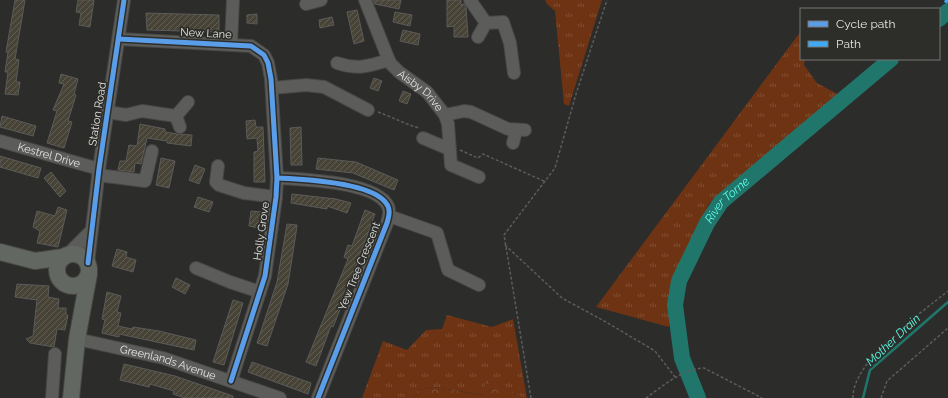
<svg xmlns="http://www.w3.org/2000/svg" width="948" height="398" font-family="Raleway,sans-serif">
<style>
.grass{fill:url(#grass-tufts)}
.forest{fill:url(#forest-crowns)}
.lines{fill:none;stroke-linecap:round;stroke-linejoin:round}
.stream{stroke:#21766c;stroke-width:2.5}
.river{stroke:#21766c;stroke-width:16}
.building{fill:url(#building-hatch);stroke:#5b5b5a}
.minor-casing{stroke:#474745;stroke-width:14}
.major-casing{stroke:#474745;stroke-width:18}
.path{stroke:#5c5c5b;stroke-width:1.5;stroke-dasharray:3 2;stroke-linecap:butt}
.minor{stroke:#5c5c5b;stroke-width:12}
.major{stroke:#626861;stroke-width:16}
.quiet{stroke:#3fa9f5;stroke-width:4;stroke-dasharray:8 4;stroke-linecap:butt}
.cycleway-casing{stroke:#2d2d2a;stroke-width:8}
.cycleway{stroke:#5a9eea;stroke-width:5}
.labels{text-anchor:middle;stroke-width:3.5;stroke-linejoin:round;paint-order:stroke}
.street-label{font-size:11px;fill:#e5e5e3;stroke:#2d2d2a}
.water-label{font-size:12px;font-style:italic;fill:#5cfeea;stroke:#2d2d2a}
</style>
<defs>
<pattern id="grass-tufts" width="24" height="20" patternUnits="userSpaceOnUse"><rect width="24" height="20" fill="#6d3313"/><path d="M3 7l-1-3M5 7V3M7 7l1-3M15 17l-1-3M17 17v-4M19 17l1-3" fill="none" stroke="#825035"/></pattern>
<pattern id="forest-crowns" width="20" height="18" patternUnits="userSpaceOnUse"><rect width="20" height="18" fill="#6d3313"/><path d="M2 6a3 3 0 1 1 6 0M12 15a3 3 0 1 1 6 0" fill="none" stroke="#825035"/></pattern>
<pattern id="building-hatch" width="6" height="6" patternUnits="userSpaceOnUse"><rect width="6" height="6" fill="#484337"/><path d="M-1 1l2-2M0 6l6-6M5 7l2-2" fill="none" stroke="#625e54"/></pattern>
</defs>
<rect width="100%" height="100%" fill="#2c2c2b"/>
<g class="grass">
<polygon points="545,0 602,0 569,106 564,104 555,11 547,4"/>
<polygon points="801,31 801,59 805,59 804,65 817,83 843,97 709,204 671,288 669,327 596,307"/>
<polygon points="447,315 492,327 513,319 527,398 523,398 487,378 484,395 434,387 418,390 414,398 362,398 383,341 407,350 426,330 442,329"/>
</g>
<polygon class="forest" points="487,377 523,398 414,398 418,390 434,387 483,395"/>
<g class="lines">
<polyline class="stream" points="863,398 870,370 948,302"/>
<g class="river">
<polyline points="939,19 948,11"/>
<path id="s1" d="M698 398 682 358 675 305 679 281 707 223 721 202 891 59"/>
</g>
</g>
<g class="building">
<polygon points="15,0 25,0 15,59 19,60 16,82 20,82 18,95 5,94 8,72 5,72 8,52 6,52"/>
<polygon points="78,0 94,0 90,27 79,25 81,13 76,12"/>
<polygon points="373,0 401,0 399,9 375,4"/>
<polygon points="447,0 461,0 461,5 464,4 466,7 468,37 454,37 454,26 447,27"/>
<polygon points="357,10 364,41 354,44 347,12"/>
<polygon points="395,12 412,15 410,26 393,22"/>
<polygon points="146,13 219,15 219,32 147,30"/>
<polygon points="257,14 257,24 247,23 247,15"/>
<polygon points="332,17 334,25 320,28 319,20"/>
<polygon points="403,30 420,34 418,45 400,41"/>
<polygon points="61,74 78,79 74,94 76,95 68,121 72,122 64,148 47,143 57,111 53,110 64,84 59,83"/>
<polygon points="374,78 382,81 378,91 370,88"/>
<polygon points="403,91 411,94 407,104 399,101"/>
<polygon points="2,116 36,126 33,136 0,127"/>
<polygon points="255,120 256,127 263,127 265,182 254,182 254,152 258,151 257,138 247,139 246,121"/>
<polygon points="140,124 165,129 165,132 178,134 192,135 191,146 167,143 167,141 147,138 141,164 135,163 134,172 118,170 120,161 126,161 129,145 137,146"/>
<polygon points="301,127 302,165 291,165 290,128"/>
<polygon points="0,156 41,168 38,178 0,167"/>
<polygon points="161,158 175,161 169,188 156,185"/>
<polygon points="318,158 356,162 398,180 394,190 353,173 316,169"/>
<polygon points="195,165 205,169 199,184 189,180"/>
<polygon points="51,172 66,191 60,197 44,178"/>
<polygon points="292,194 336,199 351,203 347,213 327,206 327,209 291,203"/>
<polygon points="198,197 213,202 209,212 194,207"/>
<polygon points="58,207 67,210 58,247 37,243 40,231 33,227 37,211 55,216"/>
<polygon points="365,210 375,214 339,312 333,327 331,326 316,366 306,362 348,259 344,257 348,245 352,246"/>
<polygon points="251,211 261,212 259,228 249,226"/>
<polygon points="287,224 297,225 296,233 288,284 267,346 257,343 277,282"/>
<polygon points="117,249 127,252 126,257 136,260 133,272 112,266"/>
<polygon points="176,278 190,285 185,294 172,287"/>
<polygon points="17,284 49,286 48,297 59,299 58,308 66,308 66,315 68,315 65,330 57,329 54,347 30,343 26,339 33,336 37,300 15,297"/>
<polygon points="107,292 121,296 117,312 121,313 118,326 132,329 133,327 159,331 196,340 194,350 119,334 119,337 102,333 105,320 102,319"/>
<polygon points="233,300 243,303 224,365 213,362"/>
<polygon points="252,362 311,383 308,394 248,372"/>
<polygon points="124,364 175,376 233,396 233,398 185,398 173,394 174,391 150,384 149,387 120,380"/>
</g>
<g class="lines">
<g class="minor-casing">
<g id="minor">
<path id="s2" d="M365 0 390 63 399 72 427 92 445 115 464 111 471 112 508 129 525 130"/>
<polyline points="470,0 486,23"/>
<polyline points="306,4 321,0"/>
<polyline points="478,37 486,23 503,22 510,43 514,73"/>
<polyline points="119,39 251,46 264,55 268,63 271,79 277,178 276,197 265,276 231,381"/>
<polyline points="231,44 233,0"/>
<path d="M337 63C357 70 369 66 389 60"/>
<polyline points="272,88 306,85 324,87 368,110"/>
<polyline points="108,112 126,115 142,111 176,116 180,127"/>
<polyline points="445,115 448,124 451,165 479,177"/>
<polyline points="176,116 188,102"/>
<polyline points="423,138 449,149"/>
<path id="s3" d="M0 141 99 169"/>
<polyline points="513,143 516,131"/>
<polyline points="218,166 216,182 219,185 244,193 276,197"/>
<polyline points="98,175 145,181 152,151"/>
<path d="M277 178C302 179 371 182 386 203 391 209 389 216 387 223L318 398"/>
<polyline points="389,216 437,233 448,270 479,285"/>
<polyline points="66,256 91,231"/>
<polyline points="88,263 99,169 124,0"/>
<polyline points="196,268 230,282 260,292"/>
<path id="s4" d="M77 339 163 358 280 398"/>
<polyline points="52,398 55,354"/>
</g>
</g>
<g class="major-casing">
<g id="major">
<polyline points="0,252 35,261 64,257"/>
<circle cx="73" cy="270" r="16"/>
<polyline points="71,398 77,339 89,274"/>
</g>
</g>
<g class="path">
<path d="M378 112C392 117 405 124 419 128"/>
<polyline points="460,150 478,158 483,154 546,182"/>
<polyline points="505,245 562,298 606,322 655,351 675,377"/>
<polyline points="531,398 504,235 555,168 576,94 607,0"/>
<path d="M646 398C663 386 682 369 704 368L762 398"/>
<path d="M853 398C852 361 921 313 948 291"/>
<polyline points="881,398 887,381 948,328"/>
</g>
<use href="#minor" class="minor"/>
<use href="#major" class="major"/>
<polyline class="quiet" points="945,0 948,2"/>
<g class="cycleway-casing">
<g id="cycleway">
<polyline points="119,39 251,46 264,55 268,63 271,79 277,178 276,197 265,276 231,381"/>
<path d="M277 178C302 179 371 182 386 203 391 209 389 216 387 223L318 398"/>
<polyline points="88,263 99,169 124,0"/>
</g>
</g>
<use href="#cycleway" class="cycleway"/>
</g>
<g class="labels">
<g class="street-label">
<text transform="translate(206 33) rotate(3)" y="4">New Lane</text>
<text dy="4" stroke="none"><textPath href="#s2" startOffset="109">Aisby Drive</textPath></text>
<text transform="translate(97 114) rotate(-81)" y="4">Station Road</text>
<text dy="4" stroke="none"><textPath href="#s3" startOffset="51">Kestrel Drive</textPath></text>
<text transform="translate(261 231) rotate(-82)" y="4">Holly Grove</text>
<text transform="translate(359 266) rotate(-68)" y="4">Yew Tree Crescent</text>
<text dy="4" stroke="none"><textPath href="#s4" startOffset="94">Greenlands Avenue</textPath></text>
</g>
<g class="water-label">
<text dy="4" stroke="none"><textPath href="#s1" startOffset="216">River Torne</textPath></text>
<text transform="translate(893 340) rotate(-43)" y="4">Mother Drain</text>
</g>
</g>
<rect x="800" y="8" width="140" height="52" fill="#2d2d2a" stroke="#777774"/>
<rect x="808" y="21" width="20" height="6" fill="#5a9eea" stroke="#777774"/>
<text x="836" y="28" font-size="12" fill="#e5e5e3">Cycle path</text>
<rect x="808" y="41" width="20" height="6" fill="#3fa9f5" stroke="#777774"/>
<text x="836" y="48" font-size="12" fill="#e5e5e3">Path</text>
</svg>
